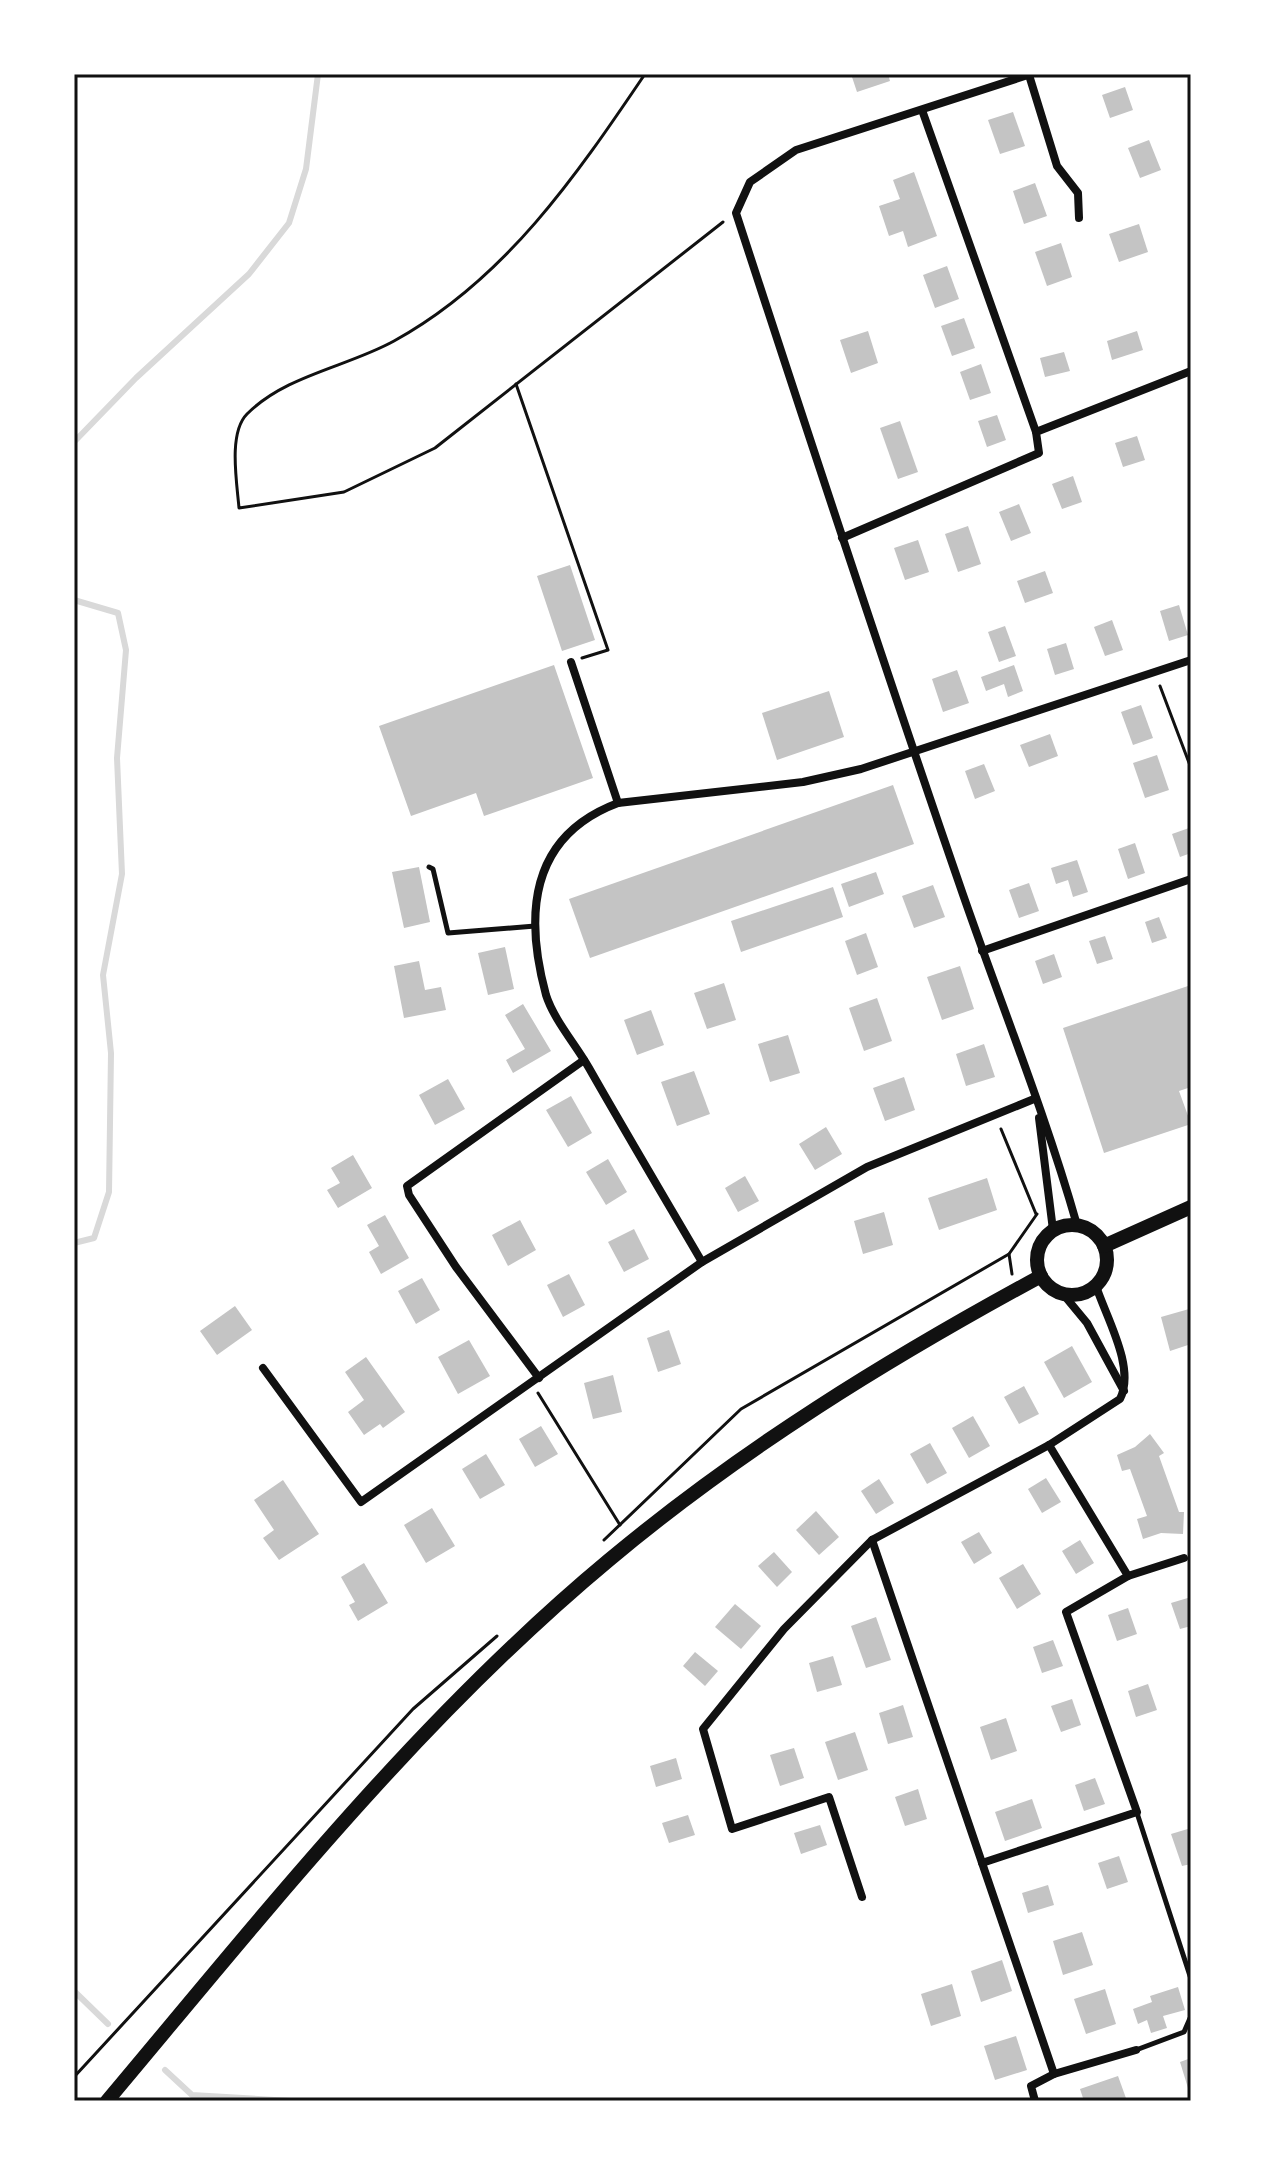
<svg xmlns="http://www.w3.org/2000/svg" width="1265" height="2175" font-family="Commissioner,sans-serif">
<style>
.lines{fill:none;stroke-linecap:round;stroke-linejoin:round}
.stream{stroke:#d9d9d9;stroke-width:6}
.building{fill:#c4c4c4}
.path{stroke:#111;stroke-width:3}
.service{stroke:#111;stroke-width:5}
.minor{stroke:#111;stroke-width:8}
.secondary{stroke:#111;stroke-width:14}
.neatline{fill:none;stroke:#111;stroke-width:3}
</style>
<rect width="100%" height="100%" fill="#fff"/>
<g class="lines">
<g class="stream">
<polyline points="74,442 136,378 249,274 289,223 306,169 318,74"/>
<polyline points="74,600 118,613 126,650 117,758 122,874 103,975 111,1053 109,1192 94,1238 74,1243"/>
<polyline points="74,1991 108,2024"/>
<polyline points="165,2070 192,2095 291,2101"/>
</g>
</g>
<g class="building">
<polygon points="851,74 888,74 890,81 857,92"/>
<polygon points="1125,87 1133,110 1110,118 1102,95"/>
<polygon points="1013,112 1025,146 1000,154 988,120"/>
<polygon points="1149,140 1161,170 1140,178 1128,148"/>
<polygon points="914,172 937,236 908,247 903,231 889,236 879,206 900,199 893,180"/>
<polygon points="1035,183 1047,216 1024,224 1013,191"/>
<polygon points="1139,224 1148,252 1119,262 1109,234"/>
<polygon points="1061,243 1072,277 1047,286 1035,252"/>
<polygon points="947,266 959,299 935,308 923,275"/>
<polygon points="964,318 975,348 952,356 941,326"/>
<polygon points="868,331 878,363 851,373 840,340"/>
<polygon points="1137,331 1143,350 1112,360 1107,341"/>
<polygon points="1064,352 1070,371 1045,377 1040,358"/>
<polygon points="981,364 991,393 970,400 960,372"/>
<polygon points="997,415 1006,440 987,447 978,421"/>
<polygon points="900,421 918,472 898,479 880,428"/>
<polygon points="1137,436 1145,460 1123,467 1115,443"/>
<polygon points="1073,476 1082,502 1062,509 1052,484"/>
<polygon points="1019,504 1031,533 1011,541 999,512"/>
<polygon points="968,526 981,564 958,572 945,534"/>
<polygon points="918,540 929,572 905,580 894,548"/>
<polygon points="570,565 595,640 562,651 537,576"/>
<polygon points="1045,571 1053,593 1025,603 1017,581"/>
<polygon points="1179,605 1188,635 1169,641 1160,611"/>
<polygon points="1112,620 1123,650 1105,656 1094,627"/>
<polygon points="1005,626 1016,656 999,662 988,632"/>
<polygon points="1066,643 1074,669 1055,675 1047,649"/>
<polygon points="554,665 593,778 484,816 476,793 411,816 379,726"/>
<polygon points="1014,665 1023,691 1008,697 1004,684 986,691 981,677"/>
<polygon points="957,670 969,703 943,712 932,679"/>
<polygon points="829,691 844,737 777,760 762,713"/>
<polygon points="1141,705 1153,738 1133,745 1121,712"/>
<polygon points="1050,734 1058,756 1029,767 1020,745"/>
<polygon points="1157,755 1169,790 1145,798 1133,763"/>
<polygon points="984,764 995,791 975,799 965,771"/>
<polygon points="893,785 914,844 590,958 569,899"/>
<polygon points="1189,828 1191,853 1180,857 1172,834"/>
<polygon points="1135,843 1145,873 1128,879 1118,849"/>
<polygon points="1077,860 1088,892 1073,897 1068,880 1056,884 1051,868"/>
<polygon points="419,867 430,922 404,928 392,872"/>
<polygon points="876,872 884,894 849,907 841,884"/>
<polygon points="1029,883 1039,911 1019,918 1009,890"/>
<polygon points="933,885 945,917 914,928 902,896"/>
<polygon points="833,887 843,917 741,952 731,921"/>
<polygon points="1159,917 1167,938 1152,943 1145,922"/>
<polygon points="866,933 878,967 857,975 845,941"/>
<polygon points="1105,936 1113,959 1097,964 1089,941"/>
<polygon points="505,947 514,989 488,995 478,953"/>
<polygon points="1054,954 1062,977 1043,984 1035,961"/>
<polygon points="419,961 425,990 441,987 446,1010 404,1018 394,966"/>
<polygon points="960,966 974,1009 942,1020 927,977"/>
<polygon points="724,983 736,1020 707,1029 694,993"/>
<polygon points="1191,985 1191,1087 1179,1091 1191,1124 1104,1153 1063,1028"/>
<polygon points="877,998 892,1041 864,1051 849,1008"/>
<polygon points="523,1004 551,1051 513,1073 506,1060 525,1049 505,1015"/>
<polygon points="651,1010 664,1045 637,1055 624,1020"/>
<polygon points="788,1035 800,1073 770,1082 758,1044"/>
<polygon points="984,1044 995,1077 966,1086 956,1054"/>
<polygon points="694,1071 710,1114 677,1126 661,1082"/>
<polygon points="904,1077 915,1110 885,1121 873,1088"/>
<polygon points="448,1079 465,1109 435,1125 419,1095"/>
<polygon points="571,1096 592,1133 568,1147 546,1110"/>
<polygon points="826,1127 842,1154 815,1170 799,1144"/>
<polygon points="353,1155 372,1188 338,1208 327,1190 340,1183 331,1168"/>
<polygon points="608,1159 627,1192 606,1205 586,1172"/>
<polygon points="745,1176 759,1201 738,1212 725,1188"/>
<polygon points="987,1178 997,1210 939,1230 928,1198"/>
<polygon points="884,1212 893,1245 863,1254 854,1221"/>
<polygon points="385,1215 409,1258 381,1274 369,1252 379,1246 367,1225"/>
<polygon points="520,1220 536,1250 508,1266 492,1235"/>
<polygon points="634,1229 649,1259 624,1272 608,1242"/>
<polygon points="569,1274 585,1305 563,1317 547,1285"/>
<polygon points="422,1278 440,1310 416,1324 398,1291"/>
<polygon points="235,1306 252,1330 217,1355 200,1331"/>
<polygon points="1189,1309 1191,1344 1170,1351 1161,1317"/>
<polygon points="669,1330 681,1364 658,1372 647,1338"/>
<polygon points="469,1340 490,1376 458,1394 438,1357"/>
<polygon points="1072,1346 1092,1382 1064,1398 1044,1362"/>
<polygon points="366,1357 405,1412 383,1428 380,1424 364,1435 348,1412 364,1400 345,1372"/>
<polygon points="613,1375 622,1412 593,1419 584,1383"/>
<polygon points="1024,1386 1039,1414 1019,1424 1004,1397"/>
<polygon points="973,1416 990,1446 969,1458 952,1428"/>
<polygon points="541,1426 558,1454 535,1467 519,1439"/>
<polygon points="1150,1434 1164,1453 1159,1456 1179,1512 1184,1512 1183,1534 1161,1533 1143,1539 1137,1519 1147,1516 1130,1469 1122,1471 1117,1455 1135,1447"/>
<polygon points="930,1443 947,1473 927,1484 910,1454"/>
<polygon points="486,1454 505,1485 480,1499 462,1469"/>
<polygon points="1046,1478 1061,1502 1042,1513 1028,1489"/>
<polygon points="879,1479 894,1503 876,1514 861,1491"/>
<polygon points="283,1480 319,1534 279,1560 263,1538 274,1530 254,1500"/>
<polygon points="432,1508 455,1546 426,1563 404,1525"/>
<polygon points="816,1511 839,1537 819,1555 796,1530"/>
<polygon points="979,1532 992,1553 974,1564 961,1542"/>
<polygon points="1080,1540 1094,1563 1076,1574 1062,1551"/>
<polygon points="774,1552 792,1572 777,1587 758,1566"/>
<polygon points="364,1563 388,1603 358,1621 349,1605 355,1602 341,1577"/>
<polygon points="1023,1564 1041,1594 1017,1609 999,1578"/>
<polygon points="1191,1597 1191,1626 1180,1629 1171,1603"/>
<polygon points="735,1604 761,1626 741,1649 715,1627"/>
<polygon points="1128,1608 1137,1634 1117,1641 1108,1615"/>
<polygon points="876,1617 891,1660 866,1668 851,1626"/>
<polygon points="1053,1640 1063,1666 1042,1673 1033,1647"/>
<polygon points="695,1652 718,1671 705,1686 683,1666"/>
<polygon points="833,1656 842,1685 817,1692 809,1663"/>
<polygon points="1148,1684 1157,1710 1136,1717 1128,1691"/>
<polygon points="1072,1699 1081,1725 1061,1732 1051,1706"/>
<polygon points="903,1705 913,1737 888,1744 879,1713"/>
<polygon points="1006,1718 1017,1751 991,1760 980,1727"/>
<polygon points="855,1732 868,1770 838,1780 825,1742"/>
<polygon points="794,1748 804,1778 780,1786 770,1755"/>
<polygon points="676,1758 682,1779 656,1787 650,1766"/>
<polygon points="1095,1778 1105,1804 1084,1811 1075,1785"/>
<polygon points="918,1789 927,1819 905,1826 895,1797"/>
<polygon points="1032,1799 1042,1828 1005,1841 995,1812"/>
<polygon points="688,1815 695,1835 669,1843 662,1823"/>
<polygon points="820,1825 827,1845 801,1854 794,1833"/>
<polygon points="1191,1828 1191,1864 1182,1866 1171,1834"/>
<polygon points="1119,1856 1128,1882 1107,1889 1098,1863"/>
<polygon points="1048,1885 1054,1905 1028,1913 1022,1893"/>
<polygon points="1082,1932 1093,1965 1063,1975 1053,1941"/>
<polygon points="1002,1960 1012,1991 981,2002 971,1971"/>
<polygon points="952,1984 961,2016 931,2026 921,1994"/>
<polygon points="1178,1987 1185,2010 1163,2016 1167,2028 1151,2033 1147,2020 1138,2024 1133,2009 1152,2002 1150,1996"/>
<polygon points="1105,1989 1116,2024 1086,2034 1074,1999"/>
<polygon points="1016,2036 1027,2070 995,2080 984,2046"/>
<polygon points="1191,2058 1191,2088 1188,2088 1180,2062"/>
<polygon points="1118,2076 1127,2101 1084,2101 1080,2089"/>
</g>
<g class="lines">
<g class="path">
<path d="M645 74C576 176 505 280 394 341 347 367 286 375 247 414 228 433 237 483 239 508L344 492 435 448 723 222"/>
<polyline points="516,384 608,650 582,658"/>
<polyline points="1160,686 1191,768"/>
<polyline points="1001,1129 1036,1214"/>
<polyline points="1009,1254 1012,1274"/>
<polyline points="538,1393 620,1525"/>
<polyline points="604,1540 741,1409 1009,1254 1037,1214"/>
<polyline points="74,2077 413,1709 497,1636"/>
</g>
<g class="service">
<polyline points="429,867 433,869 448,933 535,926"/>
<polyline points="1137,1813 1191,1979"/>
<polyline points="1136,2050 1184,2032 1191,2016"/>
</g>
<g class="minor">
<path d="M1031 74 796 150 750 182 736 213C809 437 882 660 959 883 998 997 1044 1109 1077 1225"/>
<polyline points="1029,75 1057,166 1078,193 1079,218"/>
<polyline points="922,110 1036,432"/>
<polyline points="842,538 1039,453 1036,432 1191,371"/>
<polyline points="571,662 618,803"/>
<polyline points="982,951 1191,879"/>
<polyline points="1039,1118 1053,1230"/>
<path d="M702 1262C664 1197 626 1133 589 1068 576 1045 554 1020 546 995 524 914 530 836 618 803L803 782 861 769 1191 660"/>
<path d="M1096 1286C1106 1317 1136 1368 1120 1399L1049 1445 872 1540 1054 2074 1136 2050"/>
<polyline points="1063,1294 1087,1323 1124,1391"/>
<polyline points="263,1368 361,1502 702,1262 867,1167 1034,1099"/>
<polyline points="539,1378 456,1267 409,1195 407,1186 584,1060"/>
<polyline points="1128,1576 1184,1558"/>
<polyline points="982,1863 1137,1812 1066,1612 1128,1576 1049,1445"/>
<polyline points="862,1897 829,1797 732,1829 703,1729 784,1629 872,1540"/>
<polyline points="1035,2101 1031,2086 1054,2074"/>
</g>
<g class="secondary">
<circle cx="1072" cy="1260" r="35"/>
<polyline points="1104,1246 1191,1207"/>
<path d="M107 2101C264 1914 420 1717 609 1560 743 1448 888 1359 1041 1276"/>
</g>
</g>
<rect width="1265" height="2175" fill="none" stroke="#ffffff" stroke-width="152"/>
<rect x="76" y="76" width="1113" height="2023" class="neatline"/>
</svg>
